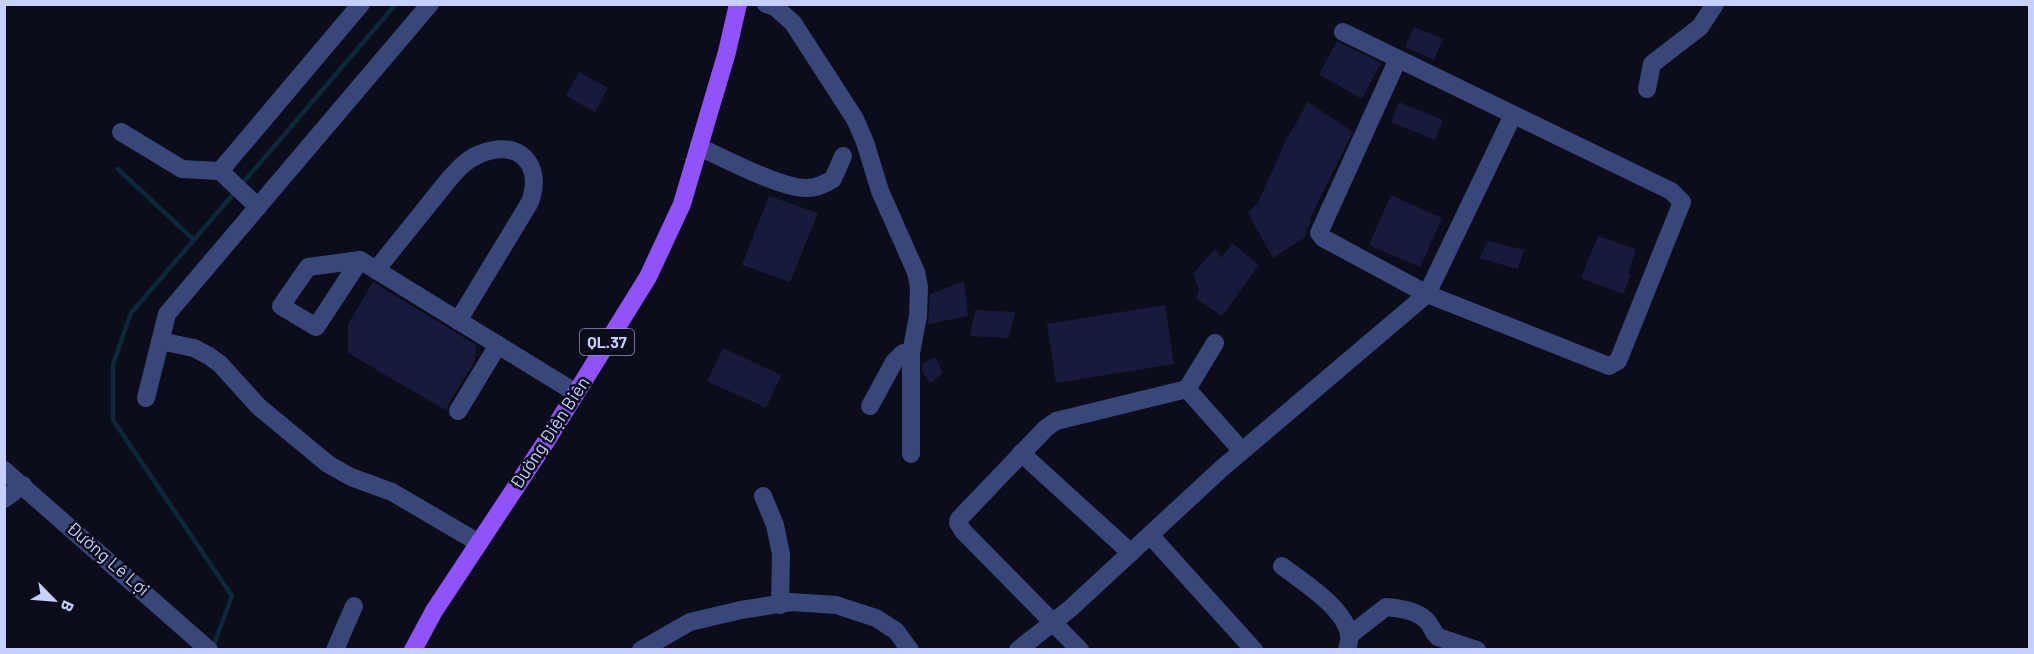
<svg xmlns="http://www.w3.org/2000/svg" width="2034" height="654" font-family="Barlow,sans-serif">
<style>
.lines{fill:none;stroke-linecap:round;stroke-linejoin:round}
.stream{stroke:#0c293a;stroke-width:4.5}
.building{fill:#181a3b}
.minor{stroke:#384679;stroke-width:18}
.major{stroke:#9052fa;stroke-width:18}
.labels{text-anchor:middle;stroke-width:5;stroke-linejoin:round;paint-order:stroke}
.shield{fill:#0b0d1b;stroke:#8f95b9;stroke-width:1.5}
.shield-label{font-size:16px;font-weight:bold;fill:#c7cffd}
.street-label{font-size:18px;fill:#c7cffd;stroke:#0b0d1b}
</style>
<rect width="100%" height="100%" fill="#0b0d1b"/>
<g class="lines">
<g class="stream">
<polyline points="118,169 194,240"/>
<polyline points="242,184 396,4"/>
<polyline points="213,647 232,596 113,420 113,364 131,313 236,191"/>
</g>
</g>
<g class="building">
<polygon points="1414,27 1443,39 1434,60 1405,47"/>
<polygon points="1337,41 1381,63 1362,99 1319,74"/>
<polygon points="579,72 608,88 595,112 566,96"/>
<polygon points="1308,102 1353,132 1309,220 1311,221 1304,238 1273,258 1248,213 1259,201 1285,142"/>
<polygon points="1399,102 1443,120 1435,140 1391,122"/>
<polygon points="1391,195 1442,218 1420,267 1369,245"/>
<polygon points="769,196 818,213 790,282 742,265"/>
<polygon points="1598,236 1636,249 1628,274 1631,275 1623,294 1581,278"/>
<polygon points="1488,241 1524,250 1518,269 1479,258"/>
<polygon points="1232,243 1259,265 1222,316 1196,298 1199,289 1193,274 1215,249 1221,258"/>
<polygon points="964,281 968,316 928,324 930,294"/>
<polygon points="373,282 476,345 475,361 448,405 447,411 348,353 348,324"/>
<polygon points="1165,305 1174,364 1056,383 1047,324"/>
<polygon points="975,310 1015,312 1009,338 970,336"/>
<polygon points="723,348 781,375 766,408 707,381"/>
<polygon points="935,357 943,373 930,383 922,371 922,364"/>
</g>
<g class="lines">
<g class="minor">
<polyline points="766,4 775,7 793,23 855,119 865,142 880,191 916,272 919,287 918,316 911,353 911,454"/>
<polyline points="1343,32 1671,191 1682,202 1618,361 1609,366 1427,294 1323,238 1319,233 1398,59"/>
<polyline points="1647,89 1652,64 1700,27 1715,4"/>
<polyline points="121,132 182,169 220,171 361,4"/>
<path d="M699 147C724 158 782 189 807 188 817 188 825 184 833 179L843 156"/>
<polyline points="220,171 258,207"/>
<polyline points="360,260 316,327 281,306 308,267 360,260 576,393"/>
<path d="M376 270 450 178C459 168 467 159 480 154 518 138 544 164 530 202L458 321"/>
<polyline points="160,341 194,348 209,356 220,364 259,407 328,464 351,477 392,492 479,543"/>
<polyline points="1187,389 1242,451"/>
<polyline points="146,398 167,314 430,4"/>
<polyline points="870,406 894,362 903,353 911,353"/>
<polyline points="458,411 498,345"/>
<polyline points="1021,453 1131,553"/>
<polyline points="4,470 209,650"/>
<polyline points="763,496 775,525 781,554 780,605"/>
<polyline points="4,499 23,485"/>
<polyline points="1150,535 1254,650"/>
<path d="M1282 566C1301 581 1347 609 1349 636 1350 640 1348 645 1347 650"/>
<path d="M1350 635 1386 607C1399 608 1418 611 1427 621 1432 626 1432 632 1438 637L1477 650"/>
<polyline points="335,650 354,606"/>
<polyline points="641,650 690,622 741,610 791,602 836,605 876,618 896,631 910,650"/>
<polyline points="1018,650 1071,608 1221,469 1427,294 1513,115"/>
<polyline points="1080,650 963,531 958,523 959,519 1046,428 1056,421 1187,389 1215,343"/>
</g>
<polyline class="major" points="413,650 434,611 545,443 648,277 682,204 727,52 738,4"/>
</g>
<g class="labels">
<rect class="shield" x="580" y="329" width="54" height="26" rx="4.5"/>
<g class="shield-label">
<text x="607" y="348">QL.37</text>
</g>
<g class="street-label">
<text transform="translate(550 433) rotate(-57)" y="6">Đường Điện Biên</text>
<text transform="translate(108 559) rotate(41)" y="6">Đường Lê Lợi</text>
</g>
</g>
<rect width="2034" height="654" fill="none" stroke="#c7cffd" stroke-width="12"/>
<g transform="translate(54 600) rotate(115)" stroke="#0b0d1b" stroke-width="4.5" paint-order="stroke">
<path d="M0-4.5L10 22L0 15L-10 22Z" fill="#c7cffd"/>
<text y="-9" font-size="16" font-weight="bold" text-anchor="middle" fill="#c7cffd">B</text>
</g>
</svg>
